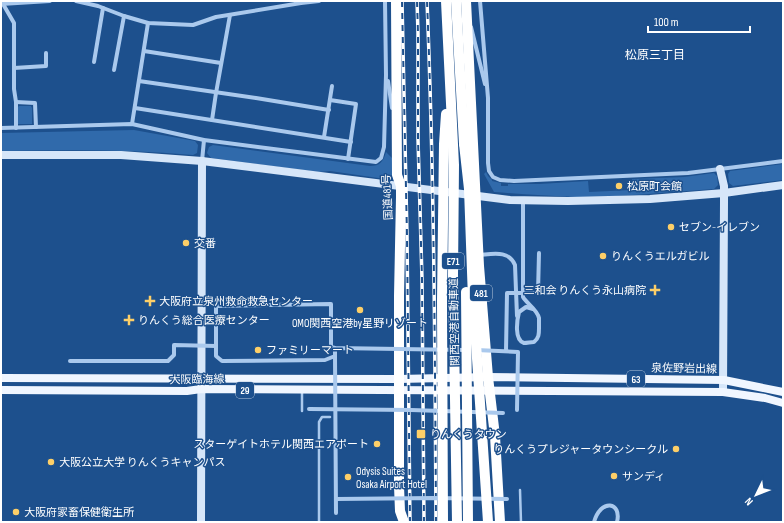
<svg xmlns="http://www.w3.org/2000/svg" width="784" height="523" font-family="'Sofia Sans Condensed','Noto Sans JP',sans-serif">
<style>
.green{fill:#306aab}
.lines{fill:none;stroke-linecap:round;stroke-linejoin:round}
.lane{stroke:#aac9ed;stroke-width:2.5}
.street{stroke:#aac9ed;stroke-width:4}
.secondary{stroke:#d6e6f9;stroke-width:8}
.primary{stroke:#f0f6ff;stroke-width:8}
.highway{stroke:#fff;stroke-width:10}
.rail-casing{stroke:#fff;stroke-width:3.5}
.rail{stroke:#1d508d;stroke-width:2;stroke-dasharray:6;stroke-linecap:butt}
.street-bridge{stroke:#aac9ed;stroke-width:4}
.highway-bridge{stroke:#fff;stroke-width:10}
.poi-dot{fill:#fdcf68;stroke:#1d508d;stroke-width:1.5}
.labels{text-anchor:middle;stroke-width:3;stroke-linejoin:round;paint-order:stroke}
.shield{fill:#1d508d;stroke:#bbcadd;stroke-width:1}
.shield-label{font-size:10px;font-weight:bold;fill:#fff}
.poi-label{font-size:11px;fill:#fff;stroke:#1d508d;text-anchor:start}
.street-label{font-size:11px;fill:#fff;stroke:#1d508d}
.neighbourhood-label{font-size:12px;fill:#fff;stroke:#1d508d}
</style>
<rect width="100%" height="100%" fill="#1d508d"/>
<g class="green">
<polygon points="19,106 31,106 32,108 32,124 17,124 17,108"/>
<path d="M134 130 195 141 198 145 197 153 193 155C129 149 65 150 1 151V133Z"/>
<path d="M213 145 370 166C380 166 383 162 386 152L392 158V175L386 178H378L330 171 318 172 211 158 207 153 209 147Z"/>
<polygon points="783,164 783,180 733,186 729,183 728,174 730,171"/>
<path d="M486 172 488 176 492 180V181L501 183V186H508V184H539L588 181 589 192 632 190V179L684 177 714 173 717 176 718 185 714 189C669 192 622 197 577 197 549 196 521 194 494 192L484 174Z"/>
</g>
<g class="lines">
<g class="lane">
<polyline points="302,411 302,391"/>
<polyline points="520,490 521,522"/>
<polyline points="319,522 319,422 322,417 330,417"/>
</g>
<g class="street">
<polyline points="76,1 98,6 124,16 148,23 193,25 216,17 301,3 319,1"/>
<polyline points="480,1 488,98 488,163 489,171 493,177 500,180 514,181 688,173 783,161"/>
<polyline points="1,4 50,1"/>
<polyline points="3,4 14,23 14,89 16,102 16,128"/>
<polyline points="471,27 485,84"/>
<polyline points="144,51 221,63"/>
<polyline points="94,62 103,8"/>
<polyline points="14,68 46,66 46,53"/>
<polyline points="114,70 124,16"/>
<polyline points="139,81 256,98 329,110"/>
<polyline points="388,81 392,108"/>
<polyline points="330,100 356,104 348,159"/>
<polyline points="16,102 35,103 36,127"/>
<polyline points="135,108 351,142"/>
<polyline points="212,120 216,93 230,15"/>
<polyline points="132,124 148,23"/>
<polyline points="1,128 132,124 204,140 376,162 381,158 384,147 386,75 385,1"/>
<polyline points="324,137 332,86"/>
<polyline points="202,161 204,140"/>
<path d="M523 200V297C527 304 537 309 539 318 539 321 539 324 539 328 539 334 539 338 534 342 531 342 527 343 524 343 514 340 517 320 519 312L526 307 533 309"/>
<path d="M479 255C493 254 509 250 515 265L517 316"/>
<path d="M594 522C601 498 622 502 617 522"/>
</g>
<g class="secondary">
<polyline points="1,155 121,155 202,161 510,200 568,201 650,199 724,193 783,185"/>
<polyline points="720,169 724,186 724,202 723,392"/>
<polyline points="201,522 202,161"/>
</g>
<g class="primary">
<polyline points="1,378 399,379 488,377 724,380 783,392"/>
<polyline points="1,390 187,391 201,389 723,392 765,398 783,403"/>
</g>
<g class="highway">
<polyline points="396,1 397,175 401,186 401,197 399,296 399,486 400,511 404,522"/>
<polyline points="456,1 464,144"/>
<polyline points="466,1 479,266 488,377 495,436 500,522"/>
</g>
<g class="rail-casing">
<g id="rail">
<polyline points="402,1 407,236 410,522"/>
<polyline points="417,1 418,33 418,139 422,279 424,522"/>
<path d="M427 1C434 174 435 348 436 522"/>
</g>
</g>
<use href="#rail" class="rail"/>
<g class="street-bridge">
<polyline points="335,348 331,347 331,304 216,306 216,356 222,361 325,360 335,356 335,348 465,350"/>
<polyline points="476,350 518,352 517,410"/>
<polyline points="506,351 507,293 538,293 539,253"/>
<polyline points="335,356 336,513"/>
<polyline points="70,361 168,361 174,355 174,345 216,346"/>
<polyline points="309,409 411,410 503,413"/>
<polyline points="336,499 433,498 507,499"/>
</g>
<g class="highway-bridge">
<polyline points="446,1 454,165 453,275 457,522"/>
<polyline points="464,144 469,189 473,299 488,522"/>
<polyline points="466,292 468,522"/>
<polyline points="443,522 442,301 444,144 446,114"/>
</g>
</g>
<g class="poi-dot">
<circle cx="619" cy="186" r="4"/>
<circle cx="671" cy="227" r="4"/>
<circle cx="186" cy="243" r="4"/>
<circle cx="603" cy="256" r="4"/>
<path d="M653 284h4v4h4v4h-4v4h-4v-4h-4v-4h4z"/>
<path d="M148 295h4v4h4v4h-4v4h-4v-4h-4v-4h4z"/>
<circle cx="360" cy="310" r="4"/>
<path d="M127 314h4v4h4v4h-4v4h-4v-4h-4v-4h4z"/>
<circle cx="258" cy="350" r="4"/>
<rect x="416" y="429" width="10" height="10" rx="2"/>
<circle cx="377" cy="444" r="4"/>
<circle cx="676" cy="449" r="4"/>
<circle cx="51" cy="462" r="4"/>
<circle cx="614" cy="476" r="4"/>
<circle cx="348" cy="477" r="4"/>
<circle cx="16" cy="512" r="4"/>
</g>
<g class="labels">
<g class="shield">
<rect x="442" y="253" width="22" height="16" rx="3"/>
<rect x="470" y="285" width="22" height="16" rx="3"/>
<rect x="627" y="371" width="18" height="16" rx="3"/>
<rect x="236" y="382" width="18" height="16" rx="3"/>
</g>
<g class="shield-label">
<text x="453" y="265">E71</text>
<text x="481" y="297">481</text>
<text x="636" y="383">63</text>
<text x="245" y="394">29</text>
</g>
<g class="poi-label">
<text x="627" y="190">松原町会館</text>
<text x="679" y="231">セブン-イレブン</text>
<text x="194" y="247">交番</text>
<text x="611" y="260">りんくうエルガビル</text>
<text x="646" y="294" text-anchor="end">三和会 りんくう永山病院</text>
<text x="159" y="305">大阪府立泉州救命救急センター</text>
<text x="138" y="324">りんくう総合医療センター</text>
<text x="360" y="327" text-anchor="middle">OMO関西空港by星野リゾート</text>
<text x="266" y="354">ファミリーマート</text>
<text x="430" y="438">りんくうタウン</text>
<text x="369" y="448" text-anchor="end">スターゲイトホテル関西エアポート</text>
<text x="668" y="453" text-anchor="end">りんくうプレジャータウンシークル</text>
<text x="59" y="466">大阪公立大学 りんくうキャンパス</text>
<text x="356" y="475">Odysis Suites<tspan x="356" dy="13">Osaka Airport Hotel</tspan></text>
<text x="622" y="480">サンディ</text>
<text x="24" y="516">大阪府家畜保健衛生所</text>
</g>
<g class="street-label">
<text transform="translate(387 197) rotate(-93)" y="4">国道481号</text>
<text transform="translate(454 322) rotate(-91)" y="4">関西空港自動車道</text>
<text transform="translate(684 368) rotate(1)" y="4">泉佐野岩出線</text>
<text transform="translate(197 379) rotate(-1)" y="4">大阪臨海線</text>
</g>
<g class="neighbourhood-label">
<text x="655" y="59">松原三丁目</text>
</g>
</g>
<rect width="784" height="523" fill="none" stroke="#ffffff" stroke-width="4"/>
<g transform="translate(756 495) rotate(227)" stroke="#1d508d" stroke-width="3" paint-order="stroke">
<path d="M0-3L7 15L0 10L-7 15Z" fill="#ffffff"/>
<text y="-6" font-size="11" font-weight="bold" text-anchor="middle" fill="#ffffff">N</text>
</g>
<path d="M648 26v6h102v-6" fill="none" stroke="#ffffff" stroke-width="2"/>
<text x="654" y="26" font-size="12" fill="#ffffff" stroke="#1d508d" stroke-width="3" paint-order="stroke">100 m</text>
</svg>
